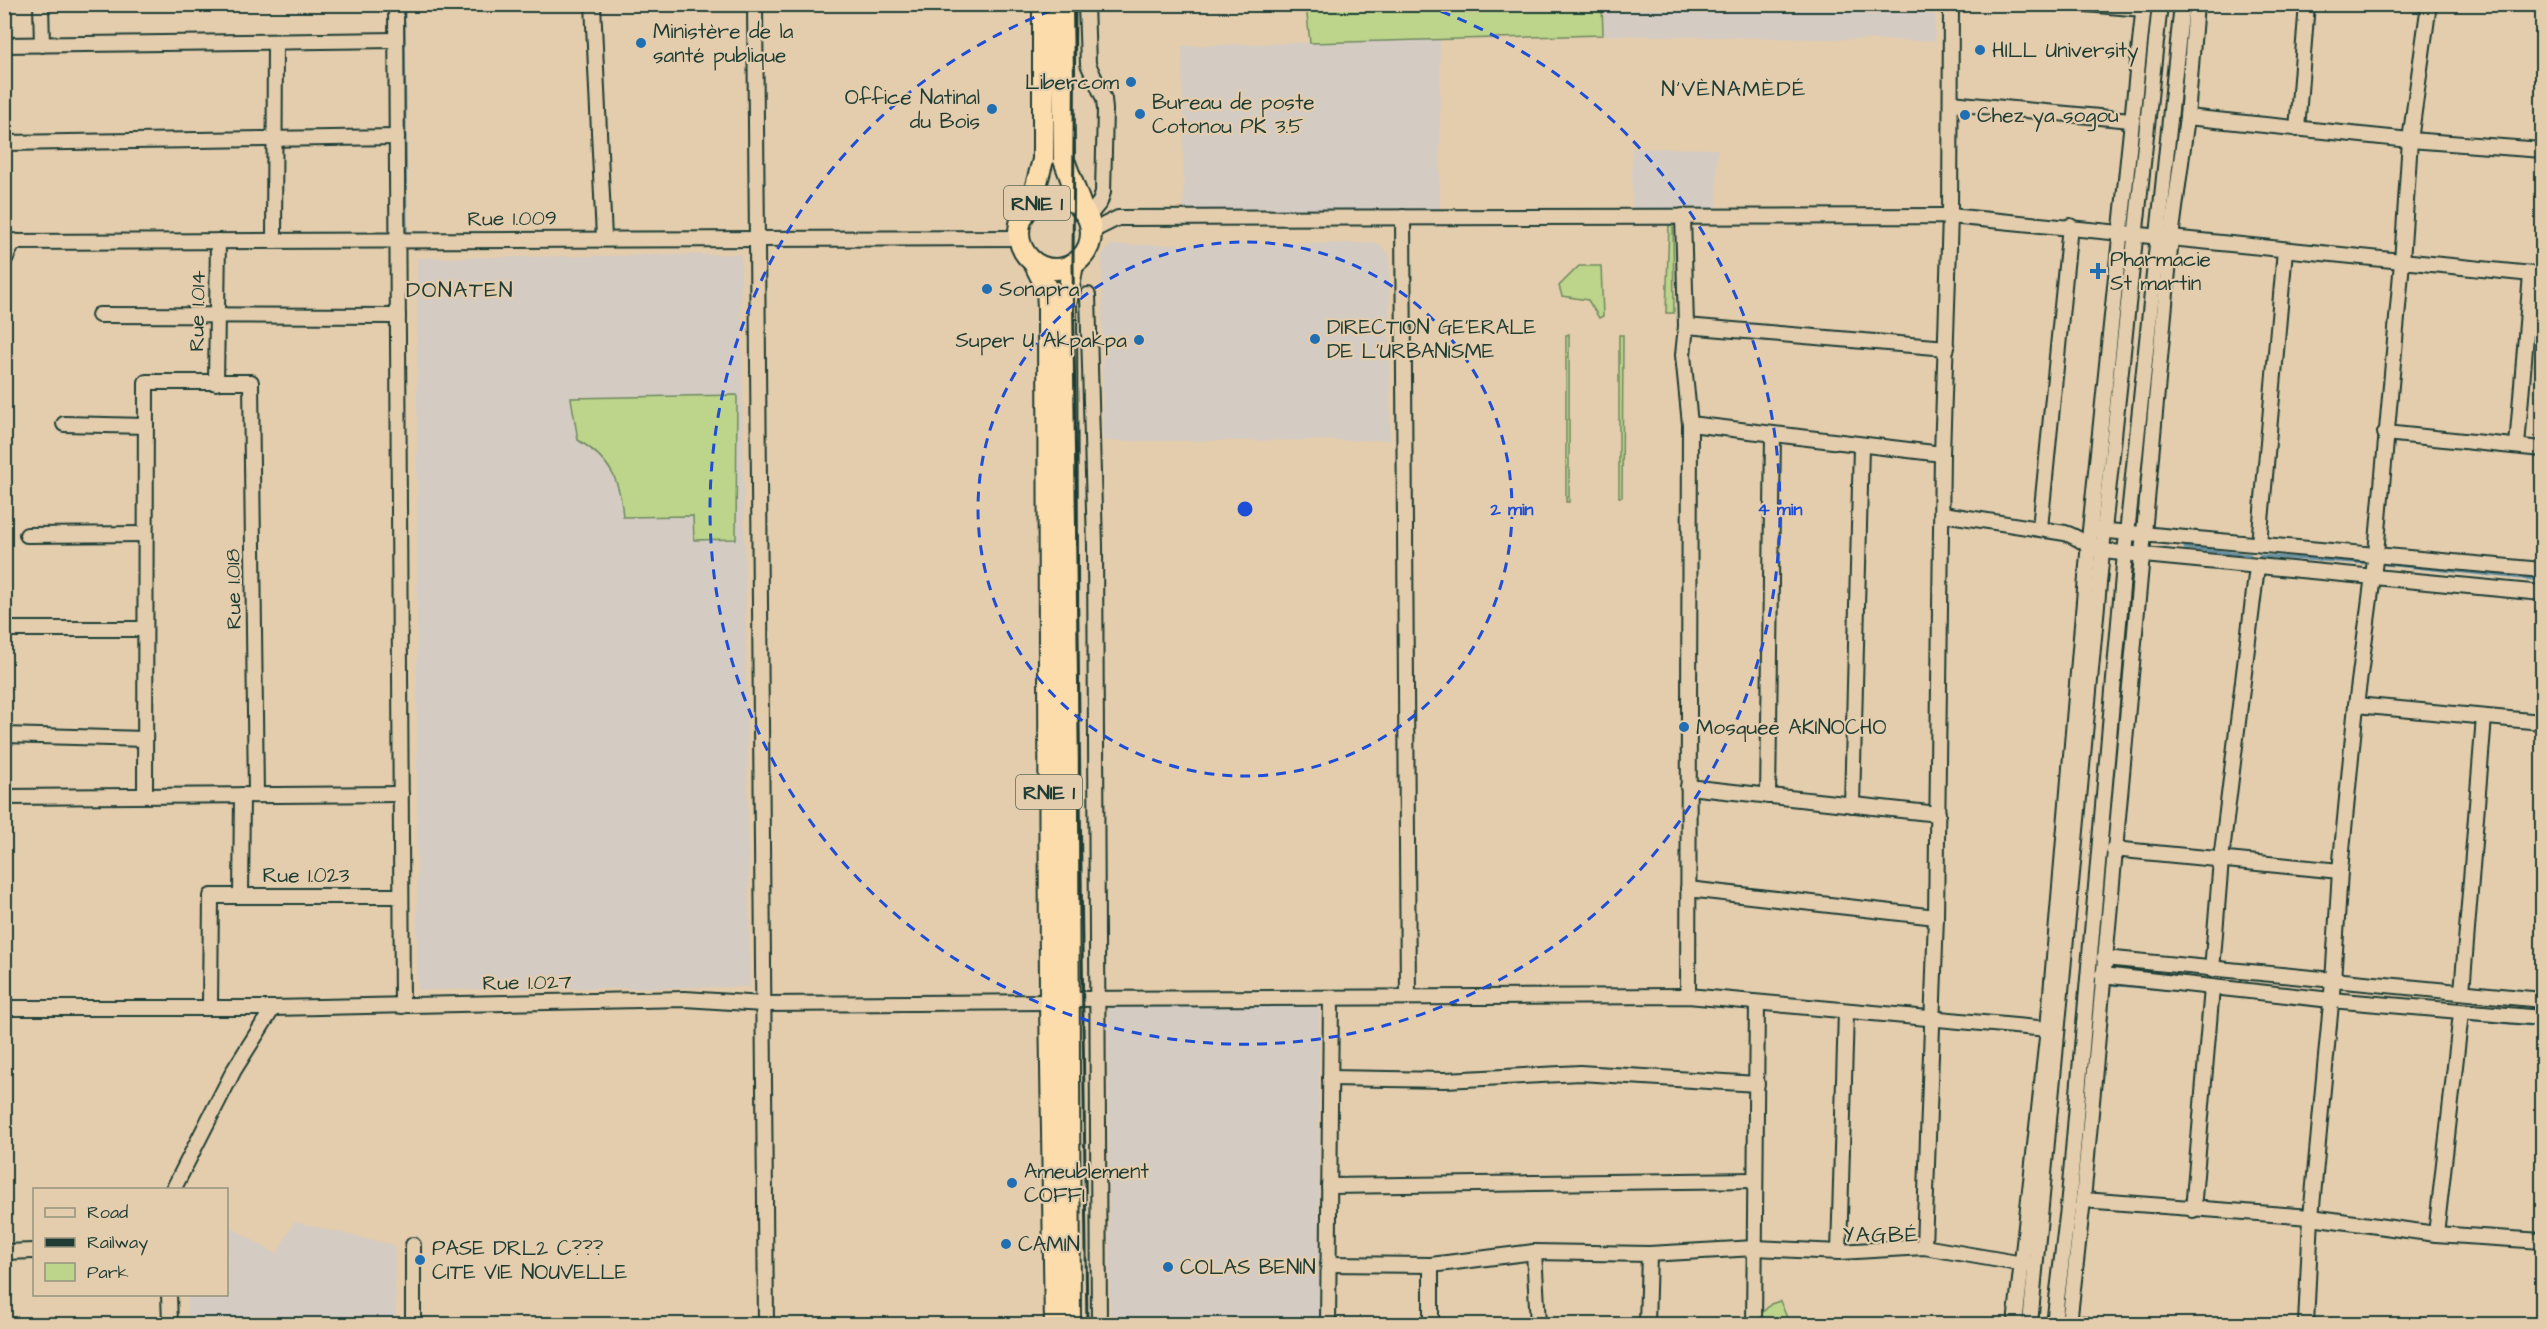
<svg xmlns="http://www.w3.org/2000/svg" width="2547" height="1329" font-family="'Architects Daughter',sans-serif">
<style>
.built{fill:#d4cbc3}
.green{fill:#bdd58b;stroke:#6e8960;stroke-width:1.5}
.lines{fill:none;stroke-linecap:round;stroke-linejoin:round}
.stream{stroke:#6591a6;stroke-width:3}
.minor-casing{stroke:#1f3d34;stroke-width:18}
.highway-casing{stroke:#1f3d34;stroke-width:24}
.minor{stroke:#e4cdad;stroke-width:14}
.highway{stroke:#fddcac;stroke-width:20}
.rail{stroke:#1f3d34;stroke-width:3}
.ring{fill:none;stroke:#1d4ed8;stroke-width:3;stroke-dasharray:10 8}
.poi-dot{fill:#1f6fb2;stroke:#e4cdad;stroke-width:2}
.labels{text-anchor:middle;stroke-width:4.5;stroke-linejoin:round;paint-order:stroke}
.shield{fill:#e4cdad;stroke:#5a6858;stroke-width:1.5}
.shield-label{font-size:20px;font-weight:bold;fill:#1f3d34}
.poi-label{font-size:21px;fill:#1f3d34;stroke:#e4cdad;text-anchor:start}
.street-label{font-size:21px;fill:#1f3d34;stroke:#e4cdad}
.neighbourhood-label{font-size:22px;letter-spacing:1.5px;fill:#1f3d34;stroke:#e4cdad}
.centre{fill:#1d4ed8;stroke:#e4cdad;stroke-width:3}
.ring-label{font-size:18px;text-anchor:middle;font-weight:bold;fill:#1d4ed8;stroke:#e4cdad;stroke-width:4.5;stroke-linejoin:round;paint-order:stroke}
</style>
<rect width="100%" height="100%" fill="#e4cdad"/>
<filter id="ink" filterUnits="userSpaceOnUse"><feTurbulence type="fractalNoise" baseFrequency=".0167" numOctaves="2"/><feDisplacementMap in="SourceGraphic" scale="12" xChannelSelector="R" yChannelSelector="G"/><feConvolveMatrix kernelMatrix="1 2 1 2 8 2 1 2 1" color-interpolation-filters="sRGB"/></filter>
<g filter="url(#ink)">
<g class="built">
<polygon points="1602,5 1935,5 1935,41 1603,35"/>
<polygon points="1440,39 1440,211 1184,212 1182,46"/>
<polygon points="1632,148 1717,149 1717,211 1632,210"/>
<polygon points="1377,243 1389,254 1390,440 1103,441 1102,255 1111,245"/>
<polygon points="741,254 750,987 417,990 417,258"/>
<polygon points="1319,999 1319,1324 1110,1324 1108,1002"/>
<polygon points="294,1222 394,1245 396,1324 187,1324 187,1295 226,1294 227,1225 277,1254"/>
</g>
<g class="green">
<polygon points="1306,5 1602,5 1603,35 1310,43"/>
<polygon points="1669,225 1673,225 1674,313 1666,313"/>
<polygon points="1579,266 1601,266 1603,316 1599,318 1588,300 1562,296 1559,286"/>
<polygon points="1569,334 1569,502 1566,502 1566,335"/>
<polygon points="1619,335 1623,335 1622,497 1619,497"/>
<path d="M737 395 736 539 694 540 693 516 623 517C620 480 611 460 578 440L571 398Z"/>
<polygon points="1780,1301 1788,1320 1793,1324 1761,1324 1761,1314 1771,1304"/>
</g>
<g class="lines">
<g class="stream">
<polyline points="404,4 404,17"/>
<polyline points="404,23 406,233"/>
<polyline points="2185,548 2250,555"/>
<polyline points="2260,556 2367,563"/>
<polyline points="2384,564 2542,580"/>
<polyline points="2107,984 2208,993"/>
<polyline points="2425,1015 2457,1018"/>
<polyline points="2464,1019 2542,1026"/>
</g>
<g class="minor-casing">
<g id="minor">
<polyline points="41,4 42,45"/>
<polyline points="396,4 402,1006"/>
<polyline points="593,4 604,238"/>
<polyline points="755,4 766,1324"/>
<polyline points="1086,4 1088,64 1104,99 1105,110 1103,192 1100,202 1087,218"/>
<polyline points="2086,4 2143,9"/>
<polyline points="4,45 396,40"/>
<polyline points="1951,103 2131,120"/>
<polyline points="2187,117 2410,140 2542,150"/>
<polyline points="2297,129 2307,4"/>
<polyline points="4,143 397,137"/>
<polyline points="1683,216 1686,326 1683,355 1690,424 1688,996"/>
<polyline points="1403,217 1408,997"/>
<polyline points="1090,232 1118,218 1950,216 2542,275"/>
<polyline points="274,241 275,42"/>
<polyline points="4,242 1020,238"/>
<polyline points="4,261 14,241"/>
<polyline points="1088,295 1095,545 1099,1324"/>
<polyline points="99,315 398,316"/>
<polyline points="1686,326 1947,348"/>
<polyline points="216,383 218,241"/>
<polyline points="64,424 146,426"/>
<polyline points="1690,424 1942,454"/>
<polyline points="2385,433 2542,449"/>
<polyline points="2517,446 2531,274"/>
<path d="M1943 514 2065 533C2079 537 2088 547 2102 551L2542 593"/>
<polyline points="2040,528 2070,226"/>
<polyline points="2097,530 2542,570"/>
<polyline points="27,535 145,534"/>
<polyline points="2259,544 2285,250"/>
<polyline points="4,629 145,629"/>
<polyline points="2356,705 2542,722"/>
<polyline points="4,735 145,739"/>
<polyline points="1688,787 1938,814"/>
<polyline points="145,795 146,382 251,382 256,795"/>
<polyline points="1768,796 1773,436"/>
<polyline points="4,797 401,794"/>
<polyline points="1852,805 1861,446"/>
<polyline points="2113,849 2340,871"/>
<polyline points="1688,889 1936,917"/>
<polyline points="241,896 242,795"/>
<polyline points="2104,958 2542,1000"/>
<polyline points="2212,970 2221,860 2257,567"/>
<polyline points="2102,975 2331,1000 2542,1018"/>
<polyline points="2462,992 2484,717"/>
<polyline points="1068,999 1688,996 2048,1029"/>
<polyline points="210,1006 211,896 401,896"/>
<polyline points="4,1008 273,1008 685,999 763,1004 1050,1002"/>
<polyline points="1330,1078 1445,1080 1580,1073 1757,1084"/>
<polyline points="1329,1186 1755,1180"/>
<polyline points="173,1190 234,1070 273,1008"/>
<polyline points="2083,1200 2311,1217 2436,1234 2542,1241"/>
<polyline points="2193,1210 2212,988"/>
<polyline points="2436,1234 2461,1013"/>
<polyline points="413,1245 413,1324"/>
<polyline points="1924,1247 1936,917 1942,454 1950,216 1951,4"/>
<polyline points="4,1252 34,1251"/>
<polyline points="1534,1252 1538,1324"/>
<polyline points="1839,1252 1846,1011"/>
<polyline points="1328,1264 1431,1265 1534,1252 1649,1254 1755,1248 1839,1252 1924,1247 2023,1264"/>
<polyline points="1431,1265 1431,1324"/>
<polyline points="169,1294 170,1324"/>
<polyline points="2069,1323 2085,1324"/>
<polyline points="1328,1324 1331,998"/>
<polyline points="1647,1324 1649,1254"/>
<polyline points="1754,1324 1757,1003"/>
<polyline points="2015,1324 2048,1029 2090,530 2144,4"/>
<polyline points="2030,1324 2104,530 2160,4"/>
<polyline points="2054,1324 2068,1208 2125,553 2182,4"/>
<polyline points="2069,1324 2083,1200 2171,238 2187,117 2196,4"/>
<polyline points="2306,1324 2311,1217 2333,982 2340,871 2356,705 2376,553 2402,262 2410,140 2429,4"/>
</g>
</g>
<g class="highway-casing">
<g id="highway">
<polyline points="1062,4 1064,160 1083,211"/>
<circle cx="1055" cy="233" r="36"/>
<polyline points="1030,208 1043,160 1043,4"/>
<polyline points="1034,263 1047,289 1048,308 1050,1002 1055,1324"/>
<polyline points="1070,1324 1066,305 1073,264"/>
</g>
</g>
<use href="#minor" class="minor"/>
<use href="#highway" class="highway"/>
<polyline class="rail" points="1075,4 1073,264 1087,1324"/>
</g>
</g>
<g class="ring">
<circle cx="1245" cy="509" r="267"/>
<path d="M1424 5A535 535 0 1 1 1066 5"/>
</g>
<g class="poi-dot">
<circle cx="641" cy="43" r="6"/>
<circle cx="1980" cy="50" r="6"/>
<circle cx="1131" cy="82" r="6"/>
<circle cx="992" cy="109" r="6"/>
<circle cx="1140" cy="114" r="6"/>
<circle cx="1965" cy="115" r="6"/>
<path d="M2095 262h6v6h6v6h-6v6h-6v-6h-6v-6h6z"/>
<circle cx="987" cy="289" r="6"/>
<circle cx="1315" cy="339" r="6"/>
<circle cx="1139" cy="340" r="6"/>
<circle cx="1684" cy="727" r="6"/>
<circle cx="1012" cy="1183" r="6"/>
<circle cx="1006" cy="1244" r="6"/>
<circle cx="420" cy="1260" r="6"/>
<circle cx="1168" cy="1267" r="6"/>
</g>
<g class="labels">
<g class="shield">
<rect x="1004" y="186" width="66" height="34" rx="4.5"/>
<rect x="1016" y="775" width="66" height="34" rx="4.5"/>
</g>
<g class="shield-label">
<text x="1037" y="210">RNIE 1</text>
<text x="1049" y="799">RNIE 1</text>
</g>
<g class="poi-label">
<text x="653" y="38">Ministère de la<tspan x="653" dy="24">santé publique</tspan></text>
<text x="1992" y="57">HILL University</text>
<text x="1119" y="89" text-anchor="end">Libercom</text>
<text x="980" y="104" text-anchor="end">Office Natinal<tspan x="980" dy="24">du Bois</tspan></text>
<text x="1152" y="109">Bureau de poste<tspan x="1152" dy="24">Cotonou PK 3.5</tspan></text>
<text x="1977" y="122">Chez ya sogou</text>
<text x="2110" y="266">Pharmacie<tspan x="2110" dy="24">St martin</tspan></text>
<text x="999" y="296">Sonapra</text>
<text x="1327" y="334">DIRECTION GE'ERALE<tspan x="1327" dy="24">DE L'URBANISME</tspan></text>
<text x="1127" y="347" text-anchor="end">Super U Akpakpa</text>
<text x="1696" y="734">Mosquee AKINOCHO</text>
<text x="1024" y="1178">Ameublement<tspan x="1024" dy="24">COFFI</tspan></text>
<text x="1018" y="1251">CAMIN</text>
<text x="432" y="1255">PASE DRL2 C???<tspan x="432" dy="24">CITE VIE NOUVELLE</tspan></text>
<text x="1180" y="1274">COLAS BENIN</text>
</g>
<g class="street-label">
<text transform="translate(512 218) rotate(-1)" y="7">Rue 1.009</text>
<text transform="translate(197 311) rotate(-89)" y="7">Rue 1.014</text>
<text transform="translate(233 589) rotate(-91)" y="7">Rue 1.018</text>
<text x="306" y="882">Rue 1.023</text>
<text transform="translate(527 982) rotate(-1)" y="7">Rue 1.027</text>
</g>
<g class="neighbourhood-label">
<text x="1734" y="96">N'VÈNAMÈDÉ</text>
<text x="460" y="297">DONATEN</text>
<text x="1881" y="1242">YAGBÉ</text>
</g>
</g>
<circle cx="1245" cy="509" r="9" class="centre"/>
<g class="ring-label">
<text x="1512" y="515">2 min</text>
<text x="1780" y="515">4 min</text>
</g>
<rect width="2547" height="1329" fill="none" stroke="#e4cdad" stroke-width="24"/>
<rect x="12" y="12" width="2523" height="1305" fill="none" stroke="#1f3d34" stroke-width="2" filter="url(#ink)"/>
<rect x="33" y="1188" width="195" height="108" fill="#e4cdad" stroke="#95937d" stroke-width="1.5"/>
<rect x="45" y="1208" width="30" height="9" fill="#e4cdad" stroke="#95937d" stroke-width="1.5"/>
<text x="87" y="1218" font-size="18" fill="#1f3d34">Road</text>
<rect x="45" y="1238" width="30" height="9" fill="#1f3d34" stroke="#95937d" stroke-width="1.5"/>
<text x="87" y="1248" font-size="18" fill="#1f3d34">Railway</text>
<rect x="45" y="1263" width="30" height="18" fill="#bdd58b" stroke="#95937d" stroke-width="1.5"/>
<text x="87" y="1278" font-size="18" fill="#1f3d34">Park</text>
</svg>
